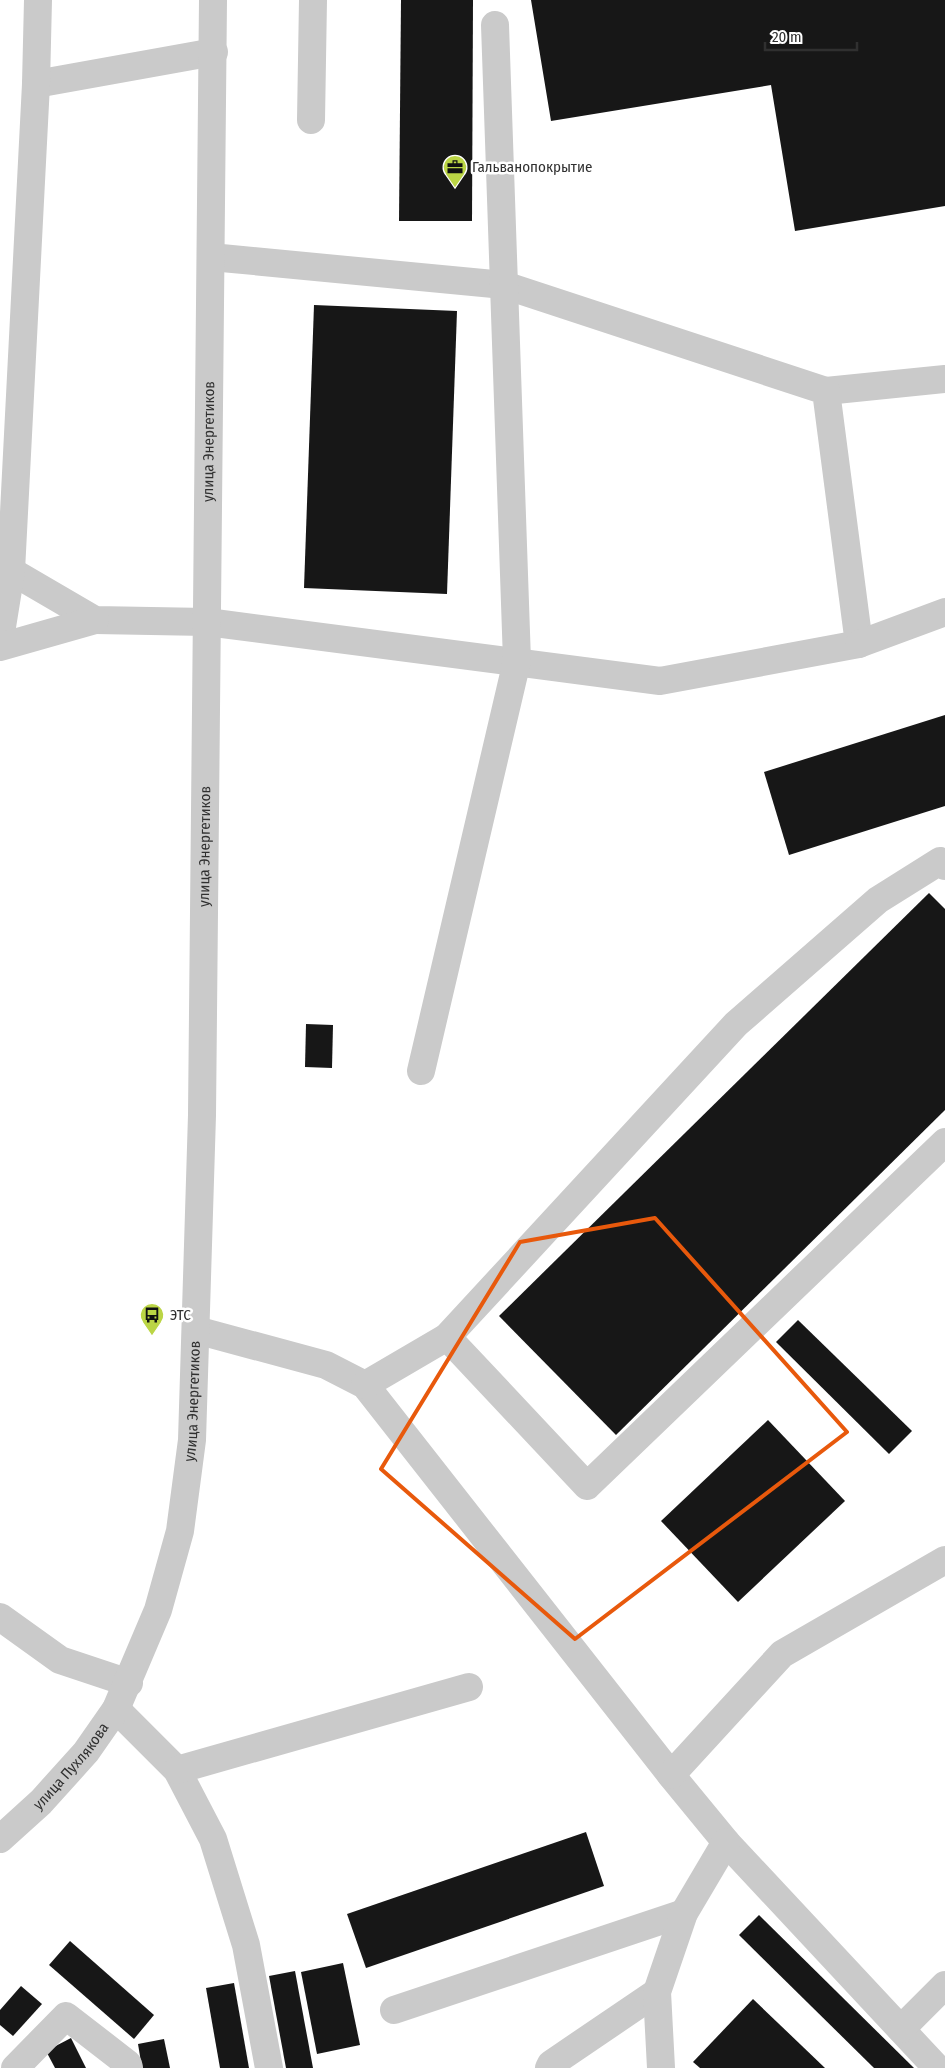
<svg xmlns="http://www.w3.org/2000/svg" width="945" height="2068" font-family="'Fira Sans Condensed',sans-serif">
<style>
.building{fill:#171717}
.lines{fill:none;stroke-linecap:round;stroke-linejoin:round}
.minor{stroke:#cacaca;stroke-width:28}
.marked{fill:none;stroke:#e8590c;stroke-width:4;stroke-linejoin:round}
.labels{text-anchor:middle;stroke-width:5;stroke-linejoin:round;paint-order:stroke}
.poi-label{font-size:15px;fill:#303030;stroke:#fff;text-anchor:start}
.street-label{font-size:15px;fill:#303030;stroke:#fff}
</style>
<rect width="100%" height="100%" fill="#fff"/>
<g class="building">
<polygon points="401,0 473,0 472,221 399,221"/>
<polygon points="531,0 945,0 945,206 795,231 771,85 551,121"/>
<polygon points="314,305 457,311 447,594 304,588"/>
<polygon points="945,715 945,806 789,855 764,772"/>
<polygon points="929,893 945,909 945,1110 616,1435 499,1316"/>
<polygon points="306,1024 333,1025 332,1068 305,1067"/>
<polygon points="798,1320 912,1431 889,1454 776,1342"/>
<polygon points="768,1420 845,1501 738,1602 661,1521"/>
<polygon points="586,1832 604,1886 366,1968 347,1914"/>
<polygon points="759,1915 914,2068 874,2068 739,1935"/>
<polygon points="70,1941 154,2015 134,2039 49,1965"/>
<polygon points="343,1963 360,2045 317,2054 301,1972"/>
<polygon points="295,1971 313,2068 286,2068 269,1976"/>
<polygon points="234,1983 249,2068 220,2068 206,1988"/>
<polygon points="21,1986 42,2004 13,2036 0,2025 0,2010"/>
<polygon points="753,1999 825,2068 700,2068 693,2062"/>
<polygon points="71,2038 86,2068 55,2068 46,2051"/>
<polygon points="164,2039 170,2068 142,2068 138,2044"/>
</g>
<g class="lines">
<g class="minor">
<polyline points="36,84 214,52"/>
<polyline points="311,120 313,0"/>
<polyline points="826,391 945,379"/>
<polyline points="11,571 95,620 207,622 660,681 859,644 826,391 504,285 211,257"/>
<polyline points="0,639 11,571 36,84 38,0"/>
<polyline points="859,644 945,612"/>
<polyline points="0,647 95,620"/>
<polyline points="421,1071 517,661 495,25"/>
<polyline points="196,1330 326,1365 365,1385 671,1775 726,1842 937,2068"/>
<polyline points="447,1337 587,1486 945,1142"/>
<polyline points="365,1385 447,1337 736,1024 878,900 940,861 945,866"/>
<polyline points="0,1617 60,1660 129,1683"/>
<polyline points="116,1709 177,1770 213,1839 246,1945 269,2068"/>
<polyline points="177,1770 469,1687"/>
<polyline points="671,1775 782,1654 945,1560"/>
<path id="s1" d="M0 1839 41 1802 86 1752 116 1709 158 1610 180 1531 192 1440 202 1115 213 0"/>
<polyline points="394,2010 684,1913"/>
<polyline points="901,2029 945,1985"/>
<polyline points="15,2068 66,2016 128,2064 129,2068"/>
<polyline points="549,2068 551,2064 657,1992"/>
<polyline points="661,2068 657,1992 684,1913 726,1842"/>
</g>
</g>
<path class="marked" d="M655 1218 847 1432 575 1639 381 1469 520 1242Z"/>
<defs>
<g id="office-pin" transform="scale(1.25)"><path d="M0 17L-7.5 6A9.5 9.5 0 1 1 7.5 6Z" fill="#bbd545" stroke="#fff"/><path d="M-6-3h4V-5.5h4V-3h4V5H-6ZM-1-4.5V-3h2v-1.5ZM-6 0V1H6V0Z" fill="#111"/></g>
<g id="bus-pin" transform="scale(1.25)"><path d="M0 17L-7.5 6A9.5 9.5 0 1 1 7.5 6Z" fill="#bbd545" stroke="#fff"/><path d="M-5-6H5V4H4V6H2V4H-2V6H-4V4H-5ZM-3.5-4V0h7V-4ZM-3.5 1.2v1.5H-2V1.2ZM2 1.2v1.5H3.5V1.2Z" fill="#111"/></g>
</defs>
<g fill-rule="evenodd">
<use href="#office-pin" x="455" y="167"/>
<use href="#bus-pin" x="152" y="1315"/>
</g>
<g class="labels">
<g class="poi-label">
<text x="472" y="172">Гальванопокрытие</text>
<text x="170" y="1320">ЭТС</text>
</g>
<g class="street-label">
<text dy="5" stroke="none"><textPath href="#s1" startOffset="1455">улица Энергетиков</textPath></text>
<text dy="5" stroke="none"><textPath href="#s1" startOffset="1050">улица Энергетиков</textPath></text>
<text dy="5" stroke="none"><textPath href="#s1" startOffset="495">улица Энергетиков</textPath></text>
<text dy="5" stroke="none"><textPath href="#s1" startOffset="102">улица Пухлякова</textPath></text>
</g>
</g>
<path d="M765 42v8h92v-8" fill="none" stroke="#303030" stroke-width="2.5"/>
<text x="772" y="42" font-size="15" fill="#303030" stroke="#ffffff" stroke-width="4" paint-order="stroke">20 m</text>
</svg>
